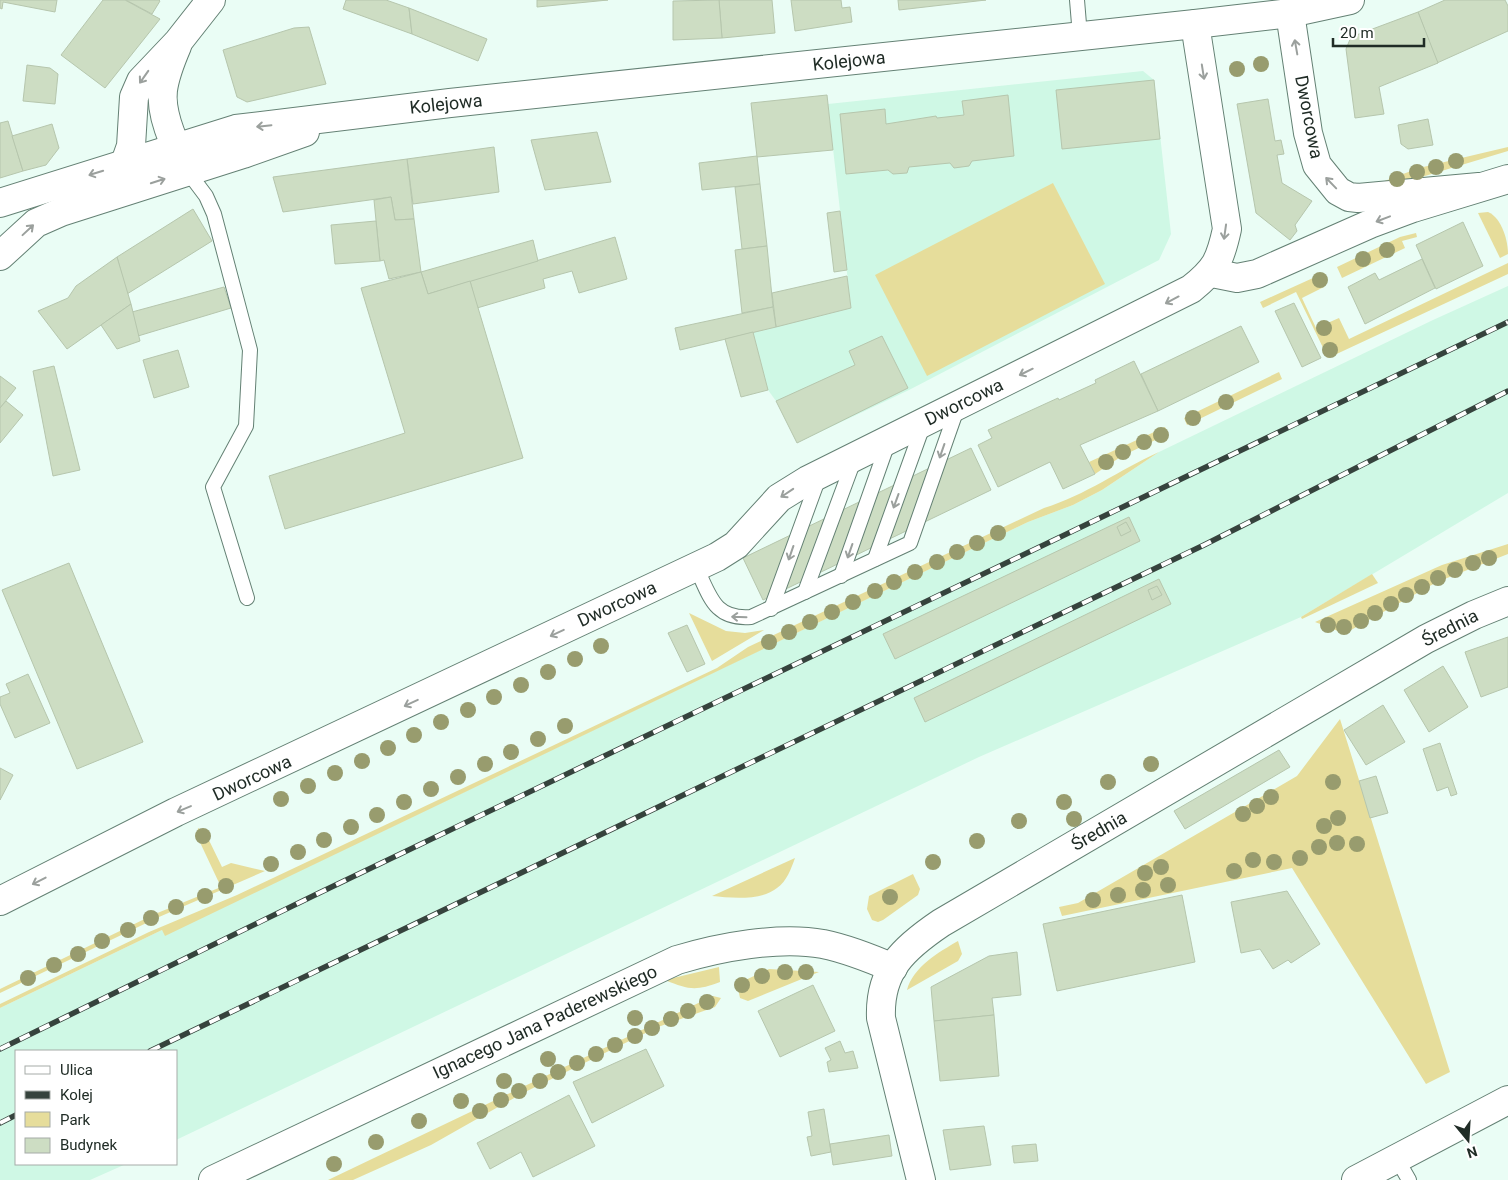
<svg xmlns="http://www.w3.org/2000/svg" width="1508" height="1180" font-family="Roboto,sans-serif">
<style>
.built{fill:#cff8e5}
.green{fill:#e6dd9b}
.building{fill:#cdddc3;stroke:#b6c6ad}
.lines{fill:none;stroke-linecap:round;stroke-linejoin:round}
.service-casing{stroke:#648174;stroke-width:16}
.minor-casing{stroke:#648174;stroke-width:30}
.tertiary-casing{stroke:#648174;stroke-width:30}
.service{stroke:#fff;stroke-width:14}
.minor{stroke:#fff;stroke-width:28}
.tertiary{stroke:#fff;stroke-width:28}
.rail-casing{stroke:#36433d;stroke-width:5.5}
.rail{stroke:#fff;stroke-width:4;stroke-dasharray:11;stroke-linecap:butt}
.tree{fill:#989c6e}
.oneway{stroke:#9ba09d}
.labels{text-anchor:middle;stroke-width:4.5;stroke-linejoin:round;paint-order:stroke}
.street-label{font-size:18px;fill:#202c26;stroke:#fff}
</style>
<rect width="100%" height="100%" fill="#eafdf5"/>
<g class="built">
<polygon points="1143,71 1154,80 1171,234 1159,260 909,390 797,443 776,401 768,390 753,332 851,308 828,104"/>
<polygon points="1508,286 1508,493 1301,617 979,757 176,1140 176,1051 16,1051 16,1164 126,1164 90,1180 0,1180 0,1008 162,930 165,935 1028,522 1073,505 1102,490 1159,452 1433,320"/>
</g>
<g class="green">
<polygon points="1508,147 1508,151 1405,182 1366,188 1419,168"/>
<polygon points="1053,183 1105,284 927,376 875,275"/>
<path d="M1488 212C1502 218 1508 241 1508 254L1500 258 1478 213Z"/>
<polygon points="1416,233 1417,237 1402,241 1405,248 1342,278 1337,267 1400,237"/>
<polygon points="1508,263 1508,274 1328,358 1296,292 1263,308 1260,302 1324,273 1326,279 1324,287 1302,298 1316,328 1339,318 1349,339"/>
<polygon points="1279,372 1282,379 1187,425 1184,418"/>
<polygon points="1165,427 1168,434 1122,456 1095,474 1089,462"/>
<path d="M1159 452 1102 490 1073 505 1028 522 165 936 162 930 0 1008V1004L149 932 237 895 717 668 748 647 1044 508C1086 495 1119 470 1159 452Z"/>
<polygon points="1508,544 1508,554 1437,582 1351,630 1338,631 1315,622 1442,565"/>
<polygon points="1372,574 1378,583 1302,619 1301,617"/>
<polygon points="689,613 726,631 745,633 764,630 712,661"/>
<polygon points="1340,719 1450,1072 1426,1084 1292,868 1062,916 1059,907 1078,903 1297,776"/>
<polygon points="198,828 205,832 222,867 231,863 265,871 159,917 0,993 0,989 155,914 221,887 197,836"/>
<path d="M795 858C791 869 787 881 777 888 761 901 731 898 712 896Z"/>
<polygon points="913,874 920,889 918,895 883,920 878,922 872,920 867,909 869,896"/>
<path d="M958 941 962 954 958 961 907 990C913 967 939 952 958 941Z"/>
<path d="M719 967 720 982C696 991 689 990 665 980Z"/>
<polygon points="769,969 819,972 748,1001 740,998 737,984"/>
<polygon points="713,996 721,998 715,1007 658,1027 523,1093 431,1145 353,1180 328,1180"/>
</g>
<g class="building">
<polygon points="0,0 57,0 55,12 3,2 2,9 0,8"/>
<polygon points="103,0 125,0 160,19 105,88 61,55"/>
<polygon points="126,0 159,0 160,1 152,14"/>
<polygon points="346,0 386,0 409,8 412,34 343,9"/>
<polygon points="537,0 608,0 537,7"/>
<polygon points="719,0 772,0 775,33 722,38"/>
<polygon points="719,0 722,38 673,40 673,1"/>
<polygon points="791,0 841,0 842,8 850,7 852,22 795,31"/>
<polygon points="898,0 986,0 899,10"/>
<polygon points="1445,0 1505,0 1508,6 1508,31 1437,63 1418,12"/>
<polygon points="409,8 487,39 478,61 412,34"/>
<polygon points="1418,12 1438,63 1379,87 1384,114 1355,118 1346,49 1351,37"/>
<polygon points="309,27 326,84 247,102 237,97 223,50 294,28"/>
<polygon points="27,65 50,68 58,74 55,104 23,101"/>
<polygon points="1154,80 1160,139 1062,149 1056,90"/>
<polygon points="827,95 833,150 757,157 751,103"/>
<polygon points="1008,95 1014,156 972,161 969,166 954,168 950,163 909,167 907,173 893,174 888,170 846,174 840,114 885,109 886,124 936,116 937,118 964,115 962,101"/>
<polygon points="1268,99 1275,141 1281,140 1284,154 1277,155 1282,183 1312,201 1295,225 1297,231 1290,240 1256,213 1237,104"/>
<polygon points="1428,119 1433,145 1408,149 1401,144 1398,125"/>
<polygon points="8,121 23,171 0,178 0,123"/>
<polygon points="52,124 59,148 46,165 23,171 12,136"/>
<polygon points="597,132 611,182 545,190 531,140"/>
<polygon points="494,147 499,192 413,204 407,159"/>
<polygon points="757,156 760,184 702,190 699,163"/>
<polygon points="407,159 414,219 395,220 391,197 283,212 273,177"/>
<polygon points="760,184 767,246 742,249 735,187"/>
<polygon points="391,197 395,220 414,219 421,272 389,279 384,260 380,261 374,200"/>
<polygon points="193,209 212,241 127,294 117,257"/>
<polygon points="840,211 847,270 834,272 827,213"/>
<polygon points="376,221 380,261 335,264 331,225"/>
<polygon points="1463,222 1483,266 1436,289 1416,245"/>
<polygon points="615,237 627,279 579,293 572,271 543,279 545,288 477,308 470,281"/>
<polygon points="533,240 538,261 428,294 421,272"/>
<polygon points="767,246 773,307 742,313 735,250"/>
<polygon points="117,257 131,304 67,349 38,311 68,298 76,286"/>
<polygon points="1422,259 1435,288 1365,324 1348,287 1375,273 1379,280"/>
<polygon points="421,272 428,294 470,281 523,458 285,529 269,476 405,433 361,288"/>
<polygon points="847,276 851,308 776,327 772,293"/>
<polygon points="224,287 231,308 138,336 132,312"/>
<polygon points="1294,303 1321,358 1302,367 1275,311"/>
<polygon points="131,304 140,341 117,349 101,325"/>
<polygon points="773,307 776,327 680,350 675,328"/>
<polygon points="1241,326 1259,362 1158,411 1141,374"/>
<polygon points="753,332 768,390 741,397 725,339"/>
<polygon points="882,336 908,388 797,443 776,401 855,365 849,351"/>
<polygon points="178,350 189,387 154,398 143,360"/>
<polygon points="1134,361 1158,411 1080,445 1095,474 1063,489 1050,462 998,487 978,445 992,438 988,430 1058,398 1059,400 1096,383 1095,380"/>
<polygon points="54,366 80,470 53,476 33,371"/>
<polygon points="0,376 16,388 0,408"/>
<polygon points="6,401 23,415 0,443 0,408"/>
<polygon points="971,448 991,490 763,600 743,558"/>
<polygon points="1129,517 1140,541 895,659 883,634"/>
<polygon points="1126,522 1131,531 1121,536 1117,527"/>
<polygon points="69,563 143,742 77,769 2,590"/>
<polygon points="1159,579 1171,604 925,722 914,698"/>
<polygon points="1157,586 1162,595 1152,600 1148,590"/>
<polygon points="687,625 705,664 687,672 668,633"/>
<polygon points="1508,637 1508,687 1481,697 1465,652"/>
<polygon points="1443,666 1468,707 1429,732 1404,690"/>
<polygon points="28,674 50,723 15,738 0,704 0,697 10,693 6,684"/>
<polygon points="1383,705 1405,742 1366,765 1344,730"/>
<polygon points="1440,743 1457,794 1451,796 1448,787 1437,791 1423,749"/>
<polygon points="1279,750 1290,767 1185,829 1174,811"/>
<polygon points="0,768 13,775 0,800"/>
<polygon points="1376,776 1388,813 1370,818 1359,781"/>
<polygon points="1287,891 1320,944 1291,963 1288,960 1273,969 1260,949 1241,953 1231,902"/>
<polygon points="1182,895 1195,962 1057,991 1043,924"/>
<polygon points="1017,952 1021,995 992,998 994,1015 934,1021 931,987 989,956"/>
<polygon points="813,985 835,1031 780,1057 758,1011"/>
<polygon points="994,1015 999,1076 940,1081 934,1021"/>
<polygon points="840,1041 845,1053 853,1051 858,1068 829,1072 827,1062 831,1060 825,1048"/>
<polygon points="646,1049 664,1086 592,1123 573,1082"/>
<polygon points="569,1095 595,1146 533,1177 521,1152 490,1169 477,1143"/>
<polygon points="824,1109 831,1152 811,1156 807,1137 812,1136 808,1112"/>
<polygon points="984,1126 991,1165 950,1170 943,1130"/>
<polygon points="889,1135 892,1156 833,1165 830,1144"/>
<polygon points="1036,1144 1038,1161 1014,1163 1012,1146"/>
</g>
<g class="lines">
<g class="service-casing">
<g id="service">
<polyline points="1077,0 1080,36"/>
<polyline points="188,172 206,196 214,214 250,350 246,426 213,487 247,598"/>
<polyline points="875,559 924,423"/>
<path d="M696 567C710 596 714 620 751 617L910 543 958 406"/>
<polyline points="841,576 889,440"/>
<polyline points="805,592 854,460"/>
<polyline points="771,609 819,477"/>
<polyline points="1397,1159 1409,1180"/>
</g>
</g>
<g class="minor-casing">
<g id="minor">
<polyline points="1290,13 1308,133 1317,165 1338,191 1349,197 1358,198 1479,187"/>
<polyline points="1212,273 1237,278 1257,274 1370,224 1413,208 1508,179"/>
<path d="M0 901 176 812 717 557 736 545 779 498 808 480 1191 289C1216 269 1220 261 1227 229L1195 24"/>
<path d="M213 1180 677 960C720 947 779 936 823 944 847 949 870 958 893 968"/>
<path d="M921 1180 881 1018C879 970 904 948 941 923L1426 639 1474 615 1508 601"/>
<polyline points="1356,1180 1508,1100"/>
</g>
</g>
<g class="tertiary-casing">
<g id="tertiary">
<path d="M177 46C171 60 165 75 163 90 160 114 174 144 184 164"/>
<polyline points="125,163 131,146 134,97 141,81 178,42 211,0"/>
<polyline points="0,203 236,129 450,103 1195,24 1290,13 1350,0"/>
<polyline points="0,256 36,223 61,212 243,154 305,132"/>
</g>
</g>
<use href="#service" class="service"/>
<use href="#minor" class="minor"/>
<use href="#tertiary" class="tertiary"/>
<g class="rail-casing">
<g id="rail">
<polyline points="0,1049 319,893 1508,322"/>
<polyline points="150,1051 1204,545 1508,391"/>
<polyline points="0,1123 16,1115"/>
</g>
</g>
<use href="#rail" class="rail"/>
</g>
<g class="tree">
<circle cx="1261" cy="64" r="8"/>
<circle cx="1237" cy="69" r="8"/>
<circle cx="1456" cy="161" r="8"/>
<circle cx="1436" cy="167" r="8"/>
<circle cx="1417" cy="172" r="8"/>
<circle cx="1397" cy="179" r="8"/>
<circle cx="1387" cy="250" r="8"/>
<circle cx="1363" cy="259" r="8"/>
<circle cx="1320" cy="280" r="8"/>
<circle cx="1324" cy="328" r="8"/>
<circle cx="1330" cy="350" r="8"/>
<circle cx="1226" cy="402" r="8"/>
<circle cx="1193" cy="418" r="8"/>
<circle cx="1161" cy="435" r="8"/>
<circle cx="1144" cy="442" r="8"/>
<circle cx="1123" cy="452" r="8"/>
<circle cx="1106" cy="462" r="8"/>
<circle cx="998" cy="533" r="8"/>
<circle cx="977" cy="543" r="8"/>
<circle cx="957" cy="552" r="8"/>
<circle cx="1489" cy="558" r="8"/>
<circle cx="937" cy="562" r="8"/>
<circle cx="1473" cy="563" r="8"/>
<circle cx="1455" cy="570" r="8"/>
<circle cx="915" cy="572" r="8"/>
<circle cx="1438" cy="578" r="8"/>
<circle cx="894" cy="582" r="8"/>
<circle cx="1422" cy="587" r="8"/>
<circle cx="875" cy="591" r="8"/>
<circle cx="1406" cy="595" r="8"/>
<circle cx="853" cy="602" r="8"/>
<circle cx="1391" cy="604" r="8"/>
<circle cx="832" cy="612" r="8"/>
<circle cx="1375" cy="613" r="8"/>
<circle cx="1361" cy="621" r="8"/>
<circle cx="810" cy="622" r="8"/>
<circle cx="1328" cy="625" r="8"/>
<circle cx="1344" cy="627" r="8"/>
<circle cx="789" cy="632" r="8"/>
<circle cx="769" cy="642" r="8"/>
<circle cx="601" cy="646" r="8"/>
<circle cx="575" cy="659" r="8"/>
<circle cx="548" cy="672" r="8"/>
<circle cx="521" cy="685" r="8"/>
<circle cx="494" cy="697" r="8"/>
<circle cx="468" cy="710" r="8"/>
<circle cx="441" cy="722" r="8"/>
<circle cx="565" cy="726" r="8"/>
<circle cx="414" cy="735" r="8"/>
<circle cx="538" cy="739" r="8"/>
<circle cx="388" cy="748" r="8"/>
<circle cx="511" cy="752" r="8"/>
<circle cx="362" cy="761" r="8"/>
<circle cx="485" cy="764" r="8"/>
<circle cx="1151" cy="764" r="8"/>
<circle cx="335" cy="773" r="8"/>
<circle cx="458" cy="777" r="8"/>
<circle cx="1108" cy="782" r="8"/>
<circle cx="1333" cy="782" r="8"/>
<circle cx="308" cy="786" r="8"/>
<circle cx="431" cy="789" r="8"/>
<circle cx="1271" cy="797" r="8"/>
<circle cx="281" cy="799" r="8"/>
<circle cx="404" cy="802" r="8"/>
<circle cx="1064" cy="802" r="8"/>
<circle cx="1257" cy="806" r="8"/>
<circle cx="1243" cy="814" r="8"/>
<circle cx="377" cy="815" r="8"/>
<circle cx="1338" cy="818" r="8"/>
<circle cx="1074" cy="819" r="8"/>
<circle cx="1019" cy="821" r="8"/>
<circle cx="1324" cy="826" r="8"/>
<circle cx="351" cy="827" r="8"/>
<circle cx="203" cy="836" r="8"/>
<circle cx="324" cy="840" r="8"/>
<circle cx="977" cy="841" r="8"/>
<circle cx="1337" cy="843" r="8"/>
<circle cx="1357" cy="844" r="8"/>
<circle cx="1319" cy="847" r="8"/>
<circle cx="298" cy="852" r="8"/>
<circle cx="1300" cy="858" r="8"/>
<circle cx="1253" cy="860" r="8"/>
<circle cx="933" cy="862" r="8"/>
<circle cx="1274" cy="862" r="8"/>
<circle cx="271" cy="864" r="8"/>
<circle cx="1161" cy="867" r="8"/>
<circle cx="1234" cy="871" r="8"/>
<circle cx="1145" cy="873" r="8"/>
<circle cx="1168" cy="885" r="8"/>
<circle cx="226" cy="886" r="8"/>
<circle cx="1143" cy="890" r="8"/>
<circle cx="1118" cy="895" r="8"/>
<circle cx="205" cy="896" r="8"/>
<circle cx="890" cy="897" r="8"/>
<circle cx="1093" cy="900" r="8"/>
<circle cx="176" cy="907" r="8"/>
<circle cx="151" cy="918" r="8"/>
<circle cx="128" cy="930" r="8"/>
<circle cx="102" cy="941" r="8"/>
<circle cx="78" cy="954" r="8"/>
<circle cx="54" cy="965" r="8"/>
<circle cx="785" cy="972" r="8"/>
<circle cx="806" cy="972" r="8"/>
<circle cx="762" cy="976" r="8"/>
<circle cx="28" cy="978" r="8"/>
<circle cx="742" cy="985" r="8"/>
<circle cx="707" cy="1002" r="8"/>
<circle cx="688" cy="1011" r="8"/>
<circle cx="635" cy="1018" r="8"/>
<circle cx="671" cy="1019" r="8"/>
<circle cx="652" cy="1028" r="8"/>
<circle cx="635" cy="1036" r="8"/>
<circle cx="615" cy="1045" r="8"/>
<circle cx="596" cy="1054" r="8"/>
<circle cx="548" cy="1059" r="8"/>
<circle cx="577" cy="1063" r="8"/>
<circle cx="558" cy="1072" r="8"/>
<circle cx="504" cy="1081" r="8"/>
<circle cx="540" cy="1081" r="8"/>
<circle cx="519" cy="1091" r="8"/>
<circle cx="501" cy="1100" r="8"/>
<circle cx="461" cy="1101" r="8"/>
<circle cx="480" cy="1111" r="8"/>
<circle cx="419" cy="1121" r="8"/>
<circle cx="376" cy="1142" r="8"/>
<circle cx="334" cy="1164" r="8"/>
</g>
<defs><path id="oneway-shaft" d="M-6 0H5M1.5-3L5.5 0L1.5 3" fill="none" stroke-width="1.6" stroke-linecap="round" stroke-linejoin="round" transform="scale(1.25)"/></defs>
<g class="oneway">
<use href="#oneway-shaft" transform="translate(1296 47) rotate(-100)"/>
<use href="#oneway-shaft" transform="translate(1203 72) rotate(81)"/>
<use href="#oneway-shaft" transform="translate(144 77) rotate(125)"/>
<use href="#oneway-shaft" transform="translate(264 126) rotate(174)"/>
<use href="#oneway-shaft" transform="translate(96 173) rotate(163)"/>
<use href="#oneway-shaft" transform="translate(158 181) rotate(-18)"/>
<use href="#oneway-shaft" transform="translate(1331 183) rotate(-134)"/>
<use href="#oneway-shaft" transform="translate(1383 219) rotate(159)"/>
<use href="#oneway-shaft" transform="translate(28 230) rotate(-43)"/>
<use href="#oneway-shaft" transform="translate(1225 232) rotate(98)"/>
<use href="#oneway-shaft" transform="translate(1172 300) rotate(152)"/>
<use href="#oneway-shaft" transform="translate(1026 372) rotate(154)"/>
<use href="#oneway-shaft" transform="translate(942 451) rotate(109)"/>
<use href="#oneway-shaft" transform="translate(787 493) rotate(146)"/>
<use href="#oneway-shaft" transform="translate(896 501) rotate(110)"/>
<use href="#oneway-shaft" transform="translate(850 551) rotate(109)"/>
<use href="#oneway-shaft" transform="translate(791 553) rotate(109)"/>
<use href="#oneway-shaft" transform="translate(739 617) rotate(-178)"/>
<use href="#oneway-shaft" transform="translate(557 633) rotate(155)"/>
<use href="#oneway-shaft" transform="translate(411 703) rotate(155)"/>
<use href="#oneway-shaft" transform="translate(184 809) rotate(157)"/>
<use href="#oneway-shaft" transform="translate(39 881) rotate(153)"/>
</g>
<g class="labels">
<g class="street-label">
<text transform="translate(849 61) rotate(-6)" y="6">Kolejowa</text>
<text transform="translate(446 104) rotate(-6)" y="6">Kolejowa</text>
<text transform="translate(1309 117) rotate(79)" y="6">Dworcowa</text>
<text transform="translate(964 402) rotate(-26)" y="6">Dworcowa</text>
<text transform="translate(617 604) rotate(-25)" y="6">Dworcowa</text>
<text transform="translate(1450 628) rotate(-27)" y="6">Średnia</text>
<text transform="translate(252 778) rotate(-25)" y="6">Dworcowa</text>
<text transform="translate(1099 831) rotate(-30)" y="6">Średnia</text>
<text transform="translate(545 1022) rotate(-25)" y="6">Ignacego Jana Paderewskiego</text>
</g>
</g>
<rect x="15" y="1050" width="162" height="115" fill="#ffffff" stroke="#a6aba8"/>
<rect x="25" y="1066" width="25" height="8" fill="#ffffff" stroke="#a6aba8"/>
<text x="60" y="1075" font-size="15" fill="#202c26">Ulica</text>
<rect x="25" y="1091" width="25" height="8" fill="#36433d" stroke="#a6aba8"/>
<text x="60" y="1100" font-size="15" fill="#202c26">Kolej</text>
<rect x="25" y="1112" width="25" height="15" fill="#e6dd9b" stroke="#a6aba8"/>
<text x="60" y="1125" font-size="15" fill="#202c26">Park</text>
<rect x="25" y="1138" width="25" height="15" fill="#cdddc3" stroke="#a6aba8"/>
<text x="60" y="1150" font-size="15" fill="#202c26">Budynek</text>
<g transform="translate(1468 1140) rotate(162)" stroke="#ffffff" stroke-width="4" paint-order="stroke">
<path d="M0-4L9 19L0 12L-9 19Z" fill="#202c26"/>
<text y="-8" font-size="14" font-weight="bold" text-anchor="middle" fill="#202c26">N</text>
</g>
<path d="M1333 38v8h91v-8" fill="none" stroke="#202c26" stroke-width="2.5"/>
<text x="1340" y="38" font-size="15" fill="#202c26" stroke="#ffffff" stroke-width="4" paint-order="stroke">20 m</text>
</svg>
